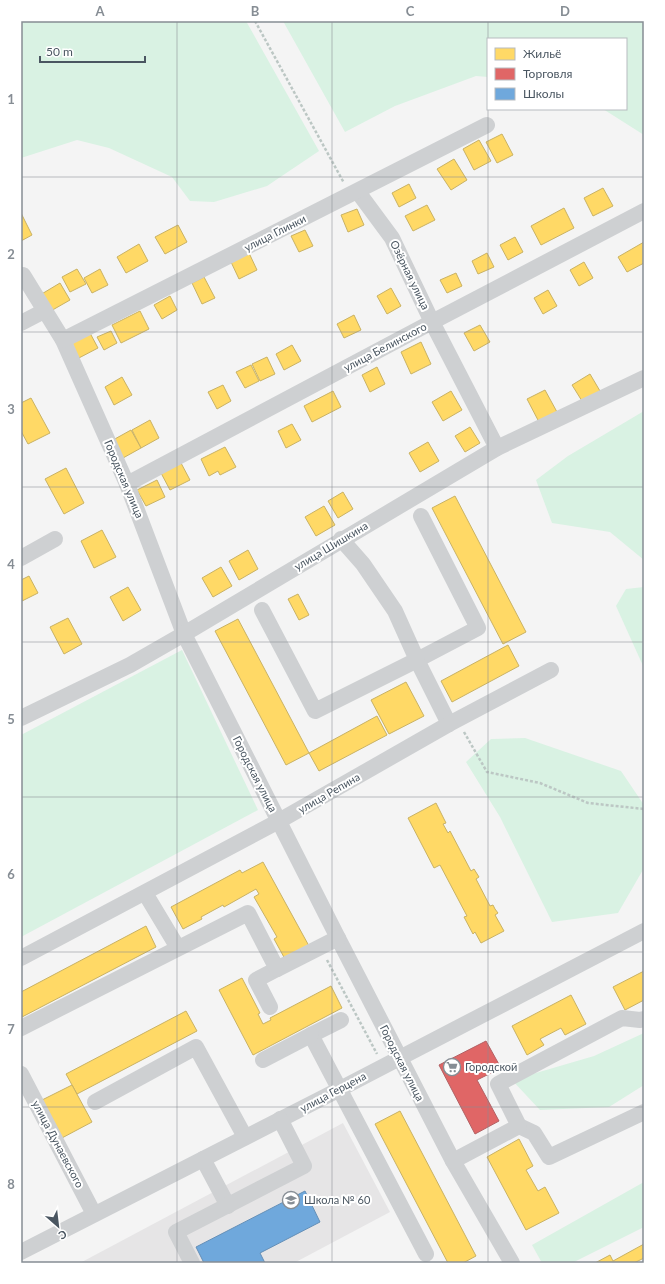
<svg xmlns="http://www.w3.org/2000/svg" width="665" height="1284" font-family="Lato,sans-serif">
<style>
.education{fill:#e6e5e6}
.green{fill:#d9f2e3}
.homes{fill:#ffd966;stroke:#c9b264}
.shops{fill:#e06666;stroke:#b36164}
.schools{fill:#6fa8dc;stroke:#648fb7}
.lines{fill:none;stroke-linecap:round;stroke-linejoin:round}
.path{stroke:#bcc7c4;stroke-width:2.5;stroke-dasharray:3 2;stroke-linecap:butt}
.minor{stroke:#ced0d2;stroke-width:16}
.grid{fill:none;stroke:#868d94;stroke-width:1;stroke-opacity:0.55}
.labels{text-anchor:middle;stroke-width:4;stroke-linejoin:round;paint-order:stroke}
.street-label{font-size:11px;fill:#4a5661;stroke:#fff}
.poi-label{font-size:11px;fill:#4a5661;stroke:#fff;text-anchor:start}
.neatline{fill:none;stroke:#868d94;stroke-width:1.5}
.grid-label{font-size:13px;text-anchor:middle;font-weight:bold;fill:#868d94}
</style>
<rect width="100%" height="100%" fill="#f4f4f4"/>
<polygon class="education" points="343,1123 390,1212 294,1263 80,1263"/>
<g class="green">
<polygon points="21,21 246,21 319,151 267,186 214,202 190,201 172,177 109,148 77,140 21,158"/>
<polygon points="283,21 644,21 644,135 603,109 626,109 626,39 488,39 488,77 476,76 395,106 345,132"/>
<polygon points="644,411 644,560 610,532 552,523 536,480 568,456"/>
<polygon points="644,587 644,668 616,606 626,589"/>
<polygon points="182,650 258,810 21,937 21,735"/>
<polygon points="525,738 621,771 644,805 644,868 618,913 552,922 500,817 466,762 491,739"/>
<polygon points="644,1033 644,1085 609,1107 540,1110 512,1080 594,1056"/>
<polygon points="644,1182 644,1227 572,1263 542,1263 532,1245"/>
</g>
<g class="homes">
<polygon points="502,134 513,155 497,163 486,142"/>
<polygon points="479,140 491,161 474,170 463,149"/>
<polygon points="454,159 467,180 451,190 437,169"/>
<polygon points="409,184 416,198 399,207 392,193"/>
<polygon points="603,188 613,206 593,216 584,198"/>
<polygon points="427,205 435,220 413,231 405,216"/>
<polygon points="564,208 574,228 541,245 531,226"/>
<polygon points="357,209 364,225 348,232 341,215"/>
<polygon points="21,213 32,235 21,241"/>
<polygon points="178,225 187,242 165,254 155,237"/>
<polygon points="305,230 313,246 299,252 291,236"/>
<polygon points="515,237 523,252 508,260 500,245"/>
<polygon points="644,242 644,263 627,272 618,257"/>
<polygon points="139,244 148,261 126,273 117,257"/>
<polygon points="249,253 257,270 239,279 231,262"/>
<polygon points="487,253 494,267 478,274 472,261"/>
<polygon points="584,262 593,278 579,286 570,270"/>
<polygon points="77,269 86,284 70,292 62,277"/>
<polygon points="100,269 108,285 92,293 84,278"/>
<polygon points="456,273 462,286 447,293 440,280"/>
<polygon points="204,277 215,298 202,304 192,283"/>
<polygon points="60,283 70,300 49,312 40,295"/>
<polygon points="391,288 401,306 387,314 377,296"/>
<polygon points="548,290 557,306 543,314 534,298"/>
<polygon points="170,296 177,310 162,319 154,305"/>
<polygon points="140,311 149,329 121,343 112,325"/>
<polygon points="354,315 361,330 344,338 337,324"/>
<polygon points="480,325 490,342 474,351 464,333"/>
<polygon points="111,331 117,343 104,350 97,337"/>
<polygon points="90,333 98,348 75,360 67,346"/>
<polygon points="421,342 431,364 411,374 401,352"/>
<polygon points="292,345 301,361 284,370 276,354"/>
<polygon points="267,357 275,374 260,381 252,364"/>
<polygon points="251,365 259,381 245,388 236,372"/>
<polygon points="377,367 385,384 370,392 362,375"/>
<polygon points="590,374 600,391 582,401 572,385"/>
<polygon points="122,377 132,395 114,405 105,387"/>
<polygon points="223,385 231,401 217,409 208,392"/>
<polygon points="545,390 557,412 539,422 527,399"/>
<polygon points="333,391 341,407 312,422 304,406"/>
<polygon points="451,391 462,410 443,421 432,402"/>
<polygon points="31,398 50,433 28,444 21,431 21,403"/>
<polygon points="150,420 159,438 141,448 132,430"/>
<polygon points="292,424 301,440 286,448 278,431"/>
<polygon points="470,427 480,443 465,452 455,436"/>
<polygon points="131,430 141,448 123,458 113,440"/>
<polygon points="428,442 439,461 420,472 409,453"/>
<polygon points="225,447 236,467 220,475 218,471 209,476 201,459"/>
<polygon points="181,463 190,480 170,490 161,473"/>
<polygon points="66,468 84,503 64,514 45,479"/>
<polygon points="157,480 165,497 146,506 137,490"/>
<polygon points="343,492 353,509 338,518 328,501"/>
<polygon points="455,496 526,632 503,644 432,508"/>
<polygon points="324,506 335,525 316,536 305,517"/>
<polygon points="102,530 116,557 94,568 81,541"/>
<polygon points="248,550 258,569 239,580 229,561"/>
<polygon points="221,567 232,586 213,597 202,578"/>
<polygon points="29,576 38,593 22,601 21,580"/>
<polygon points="128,587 141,610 123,621 110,597"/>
<polygon points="298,594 309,615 299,620 288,599"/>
<polygon points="68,618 82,644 64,654 50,627"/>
<polygon points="238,619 309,753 286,765 215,631"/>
<polygon points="508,645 519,666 452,702 441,681"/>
<polygon points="406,682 424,716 389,734 371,700"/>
<polygon points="377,716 387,735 319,771 309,753"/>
<polygon points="436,803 446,823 443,824 448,833 450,831 471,871 474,869 479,877 476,879 490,906 493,905 495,909 498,913 495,915 504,931 481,943 475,932 473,934 464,917 467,916 440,865 434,868 408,818"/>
<polygon points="263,862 309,946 285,959 274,939 277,937 254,897 259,894 256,889 224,907 223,905 201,917 202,919 183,929 171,907 240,870 242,873"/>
<polygon points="146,926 156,947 22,1017 21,992"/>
<polygon points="644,971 644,1000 625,1010 613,987"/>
<polygon points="242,978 260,1013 258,1014 263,1024 271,1020 270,1018 331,986 342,1008 253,1055 219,990"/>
<polygon points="571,995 586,1024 565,1035 561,1028 540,1039 544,1045 527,1055 512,1026"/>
<polygon points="186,1011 197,1031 77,1094 66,1074"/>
<polygon points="72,1085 92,1122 60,1139 40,1101"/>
<polygon points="400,1111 476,1256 463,1263 448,1263 375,1124"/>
<polygon points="519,1139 533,1166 526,1170 538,1191 545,1187 559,1213 526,1230 487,1157"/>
<polygon points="644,1244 644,1258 634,1263 595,1263 610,1255 613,1261"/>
</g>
<polygon class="shops" points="486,1041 501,1068 477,1080 499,1121 475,1134 439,1065"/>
<polygon class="schools" points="305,1191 320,1222 260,1253 265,1263 204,1263 196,1247"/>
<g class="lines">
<g class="path">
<polyline points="255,21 344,183"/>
<polyline points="464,732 487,772 540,783 588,803 644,809"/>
<polyline points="327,960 377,1054"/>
</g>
<g class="minor">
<polyline points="358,192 392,238 432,322 497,448"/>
<polyline points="23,275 63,340 127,484 184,634 338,938 453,1161 512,1263"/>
<polyline points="21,323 44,311"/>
<polyline points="63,340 487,125"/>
<polyline points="127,484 432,322 644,211"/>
<polyline points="421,516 478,628 417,660 449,724"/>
<polyline points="21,558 55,539"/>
<polyline points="262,610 315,711 417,660 395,611 363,564 341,539"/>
<polyline points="21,718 130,665 184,634 497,448 644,378"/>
<polyline points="145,893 178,948"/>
<polyline points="21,958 279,821 449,724 551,670"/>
<polyline points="270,1007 256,980 277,969"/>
<polyline points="341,1020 311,1035 426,1254"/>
<polyline points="21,1028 248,913 277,969 338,938"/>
<polyline points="263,1060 311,1035"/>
<polyline points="21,1074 94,1214"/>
<polyline points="95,1102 196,1047 245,1137"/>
<polyline points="519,1126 534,1133 549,1157 644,1112"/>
<polyline points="203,1159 228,1206"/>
<polyline points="453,1161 519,1126 498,1084 622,1018 640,1020 644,1019"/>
<polyline points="21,1252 340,1089 644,931"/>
<polyline points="192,1263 176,1232 304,1166 280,1119"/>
</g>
</g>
<path class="grid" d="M177 21V1263M332 21V1263M488 21V1263M21 177H644M21 332H644M21 487H644M21 642H644M21 797H644M21 952H644M21 1107H644"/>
<defs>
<g id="supermarket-ring" transform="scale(0.9)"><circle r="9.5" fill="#fff" stroke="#868d94" stroke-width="1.5"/><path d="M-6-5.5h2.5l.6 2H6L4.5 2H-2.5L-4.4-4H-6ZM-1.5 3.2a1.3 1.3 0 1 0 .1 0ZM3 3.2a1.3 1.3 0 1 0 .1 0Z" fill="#868d94"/></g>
<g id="school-ring" transform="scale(0.9)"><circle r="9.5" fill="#fff" stroke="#868d94" stroke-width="1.5"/><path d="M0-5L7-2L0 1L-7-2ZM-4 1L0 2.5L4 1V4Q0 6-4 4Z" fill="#868d94"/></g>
</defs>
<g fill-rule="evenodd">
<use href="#supermarket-ring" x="452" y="1067"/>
<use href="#school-ring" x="291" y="1200"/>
</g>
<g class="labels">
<g class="street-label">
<text transform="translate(275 233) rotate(-27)" y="4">улица Глинки</text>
<text transform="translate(410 275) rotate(64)" y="4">Озёрная улица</text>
<text transform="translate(385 347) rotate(-28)" y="4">улица Белинского</text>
<text transform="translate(124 479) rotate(67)" y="4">Городская улица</text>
<text transform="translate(331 546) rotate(-31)" y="4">улица Шишкина</text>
<text transform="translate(255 774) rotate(63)" y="4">Городская улица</text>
<text transform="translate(329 793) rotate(-30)" y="4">улица Репина</text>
<text transform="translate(402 1063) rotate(63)" y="4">Городская улица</text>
<text transform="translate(333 1092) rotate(-28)" y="4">улица Герцена</text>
<text transform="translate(58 1144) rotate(62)" y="4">улица Дунаевского</text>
</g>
<g class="poi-label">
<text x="465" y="1071">Городской</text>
<text x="304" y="1204">Школа № 60</text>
</g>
</g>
<rect width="665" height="1284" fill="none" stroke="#ffffff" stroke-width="44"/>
<rect x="487" y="38" width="140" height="72" fill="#ffffff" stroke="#b7bbc0"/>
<rect x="495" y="48" width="20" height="12" fill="#ffd966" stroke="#b7bbc0"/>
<text x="523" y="58" font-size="12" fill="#4a5661">Жильё</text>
<rect x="495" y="68" width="20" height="12" fill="#e06666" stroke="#b7bbc0"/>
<text x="523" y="78" font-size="12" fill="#4a5661">Торговля</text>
<rect x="495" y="88" width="20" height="12" fill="#6fa8dc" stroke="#b7bbc0"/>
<text x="523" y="98" font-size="12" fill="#4a5661">Школы</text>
<g transform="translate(58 1226) rotate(152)" stroke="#ffffff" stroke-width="3" paint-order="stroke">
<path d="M0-3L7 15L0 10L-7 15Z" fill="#4a5661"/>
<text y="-6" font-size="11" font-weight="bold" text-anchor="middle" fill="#4a5661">С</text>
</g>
<path d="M40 56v6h105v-6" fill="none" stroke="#4a5661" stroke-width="2"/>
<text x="46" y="56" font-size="12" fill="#4a5661" stroke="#ffffff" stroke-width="3" paint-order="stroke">50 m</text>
<rect x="22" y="22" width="621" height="1240" class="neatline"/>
<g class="grid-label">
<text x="100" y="16">A</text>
<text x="255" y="16">B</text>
<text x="410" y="16">C</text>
<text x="565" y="16">D</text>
<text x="11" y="104">1</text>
<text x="11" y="259">2</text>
<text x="11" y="414">3</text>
<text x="11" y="569">4</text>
<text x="11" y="724">5</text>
<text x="11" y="879">6</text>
<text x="11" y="1034">7</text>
<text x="11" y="1189">8</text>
</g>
</svg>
